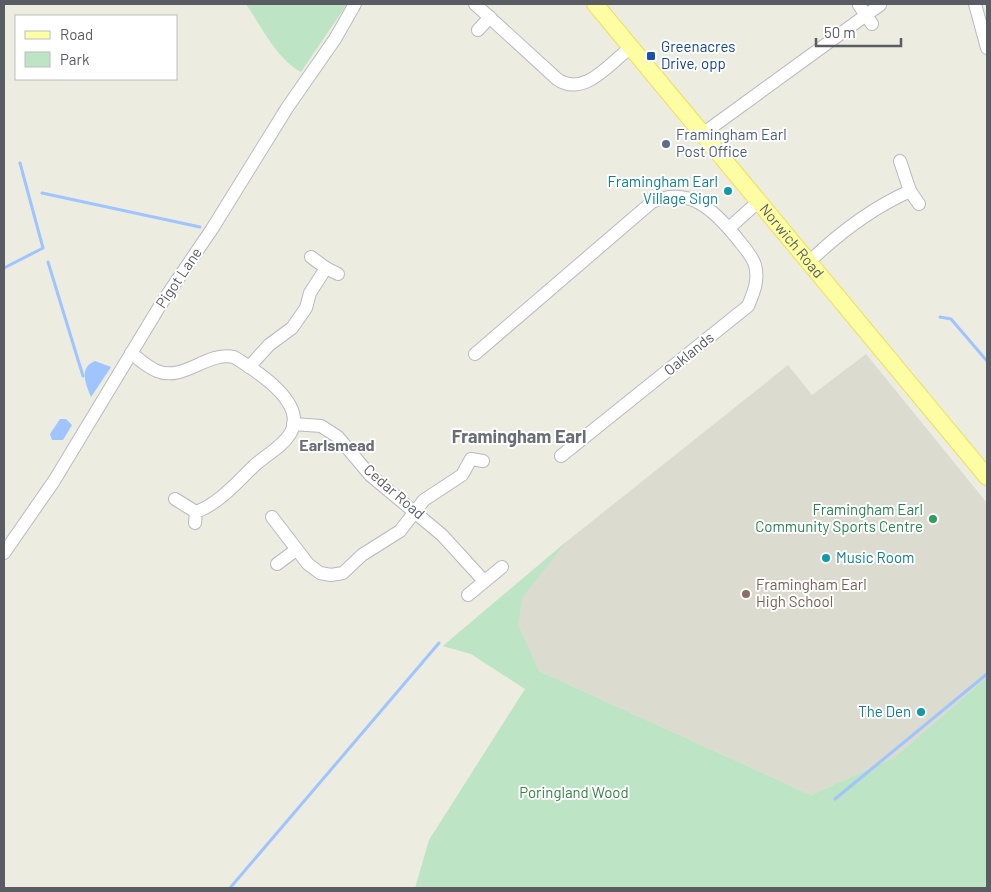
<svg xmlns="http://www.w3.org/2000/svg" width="991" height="892" font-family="Barlow,sans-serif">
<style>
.education{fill:#dcdbcf}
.green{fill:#bde4c4}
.water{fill:#9fc4fe}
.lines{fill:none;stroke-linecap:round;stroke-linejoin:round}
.stream{stroke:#9fc4fe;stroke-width:3}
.minor-casing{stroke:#b8bac0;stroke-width:14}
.major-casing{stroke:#f0df56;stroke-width:18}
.minor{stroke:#fff;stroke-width:12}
.major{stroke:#fdfea4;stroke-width:16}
.transit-dot{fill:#1a4fb4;stroke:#fff;stroke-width:2}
.service-dot{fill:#5c6f8a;stroke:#fff;stroke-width:2}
.culture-dot{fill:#0f9aa8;stroke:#fff;stroke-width:2}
.leisure-dot{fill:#2e9e5b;stroke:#fff;stroke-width:2}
.education-dot{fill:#8d6e63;stroke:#fff;stroke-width:2}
.labels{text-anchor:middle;stroke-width:4;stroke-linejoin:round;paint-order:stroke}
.transit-label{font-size:15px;fill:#164399;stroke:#fff;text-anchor:start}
.service-label{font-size:15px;fill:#4e5e75;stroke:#fff;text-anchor:start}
.culture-label{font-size:15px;fill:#0d838f;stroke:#fff;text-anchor:end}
.street-label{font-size:15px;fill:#595c62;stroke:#fff}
.leisure-label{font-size:15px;fill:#27864d;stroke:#fff;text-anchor:end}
.education-label{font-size:15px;fill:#785e54;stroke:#fff;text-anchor:start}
.park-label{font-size:15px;fill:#358547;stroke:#fff}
.neighbourhood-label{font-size:16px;font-weight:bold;fill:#6a6d74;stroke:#fff}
.quarter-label{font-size:18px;font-weight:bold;fill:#6a6d74;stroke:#fff}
</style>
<rect width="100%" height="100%" fill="#ecece1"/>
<polygon class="education" points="866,354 987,503 987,677 895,757 811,795 539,671 443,646 566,542 788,365 812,395"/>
<g class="green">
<path d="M246 4H347L301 72C277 59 261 26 246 4Z"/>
<polygon points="566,542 522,598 518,625 539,671 811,795 895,757 987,677 987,888 415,888 429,840 525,689 471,654 443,646"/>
</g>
<g class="water">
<path d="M95 361 111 367 91 397C86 384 78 368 95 361Z"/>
<polygon points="60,419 66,419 72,425 63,440 52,440 50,434"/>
</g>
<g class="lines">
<g class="stream">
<polyline points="42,193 200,227"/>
<polyline points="48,262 83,376"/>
<polyline points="4,268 43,248 20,163"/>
<polyline points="940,317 951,319 987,361"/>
<polyline points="835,799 987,674"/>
<polyline points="230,888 439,643"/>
</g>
<g class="minor-casing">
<g id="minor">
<path d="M475 4 557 79C584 98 610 63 630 48"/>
<polyline points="975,4 987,48"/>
<polyline points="859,5 872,24"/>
<polyline points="478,30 490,17"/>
<polyline points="701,135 880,5"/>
<polyline points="910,191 919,204"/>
<polyline points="729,228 758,202"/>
<path d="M809 262C839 233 872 208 910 191L900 161"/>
<polyline points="326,268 338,274"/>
<path d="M131 353C139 359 147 367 157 371 184 382 207 351 234 357 255 370 309 403 290 434 281 448 267 454 255 465 237 482 220 503 196 512L195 523"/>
<path d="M475 354 652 202C689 186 713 209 736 237 742 245 752 255 755 265 759 280 754 292 748 306L561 456"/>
<polyline points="249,367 269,345 292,328 306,308 310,293 326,268 311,257"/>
<polyline points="293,424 321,426 338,437 370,475 442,535 484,581"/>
<polyline points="175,499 196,512"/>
<polyline points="272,517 308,564 320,573 331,575 343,573 362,555 400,531 424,500 462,475 471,459 483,461"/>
<polyline points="4,553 54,481 161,304 212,229 287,108 335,39 355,4"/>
<polyline points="277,564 296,550"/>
<polyline points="468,595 502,567"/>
</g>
</g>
<g class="major-casing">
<g id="major">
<path id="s1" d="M595 4 987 477"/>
</g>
</g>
<use href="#minor" class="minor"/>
<use href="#major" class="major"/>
</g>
<rect class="transit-dot" x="646" y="51" width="10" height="10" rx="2.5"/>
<circle class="service-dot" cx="666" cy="144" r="5"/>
<g class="culture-dot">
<circle cx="728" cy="191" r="5"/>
<circle cx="826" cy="558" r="5"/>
<circle cx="921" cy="712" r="5"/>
</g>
<circle class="leisure-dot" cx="933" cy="519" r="5"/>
<circle class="education-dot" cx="746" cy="594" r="5"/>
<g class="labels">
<g class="transit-label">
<text x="661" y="52">Greenacres<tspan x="661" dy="17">Drive, opp</tspan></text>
</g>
<g class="service-label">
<text x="676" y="140">Framingham Earl<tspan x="676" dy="17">Post Office</tspan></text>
</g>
<g class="culture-label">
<text x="718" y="187">Framingham Earl<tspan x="718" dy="17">Village Sign</tspan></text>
<text x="836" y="563" text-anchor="start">Music Room</text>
<text x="911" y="717">The Den</text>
</g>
<g class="street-label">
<text dy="5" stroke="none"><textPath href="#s1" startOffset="308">Norwich Road</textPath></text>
<text transform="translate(179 278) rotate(-56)" y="5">Pigot Lane</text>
<text transform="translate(689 354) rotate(-39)" y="5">Oaklands</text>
<text transform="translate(394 492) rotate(41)" y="5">Cedar Road</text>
</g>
<g class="leisure-label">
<text x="923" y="515">Framingham Earl<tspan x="923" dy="17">Community Sports Centre</tspan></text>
</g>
<g class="education-label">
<text x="756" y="590">Framingham Earl<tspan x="756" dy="17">High School</tspan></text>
</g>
<g class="park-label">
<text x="574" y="798">Poringland Wood</text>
</g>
<g class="neighbourhood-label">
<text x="337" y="451">Earlsmead</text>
</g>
<g class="quarter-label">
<text x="519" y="443">Framingham Earl</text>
</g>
</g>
<rect width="991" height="892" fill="none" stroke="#595c62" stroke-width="10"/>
<rect x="15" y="15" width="162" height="65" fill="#ffffff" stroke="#bdbec0"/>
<rect x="25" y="31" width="25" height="8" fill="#fdfea4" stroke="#bdbec0"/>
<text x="60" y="40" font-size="15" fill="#595c62">Road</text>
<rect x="25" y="52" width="25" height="15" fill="#bde4c4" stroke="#bdbec0"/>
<text x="60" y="65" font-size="15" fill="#595c62">Park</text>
<path d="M816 38v8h85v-8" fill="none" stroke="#595c62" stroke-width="2.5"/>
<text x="824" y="38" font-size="15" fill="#595c62" stroke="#ffffff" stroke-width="4" paint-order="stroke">50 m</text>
</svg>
